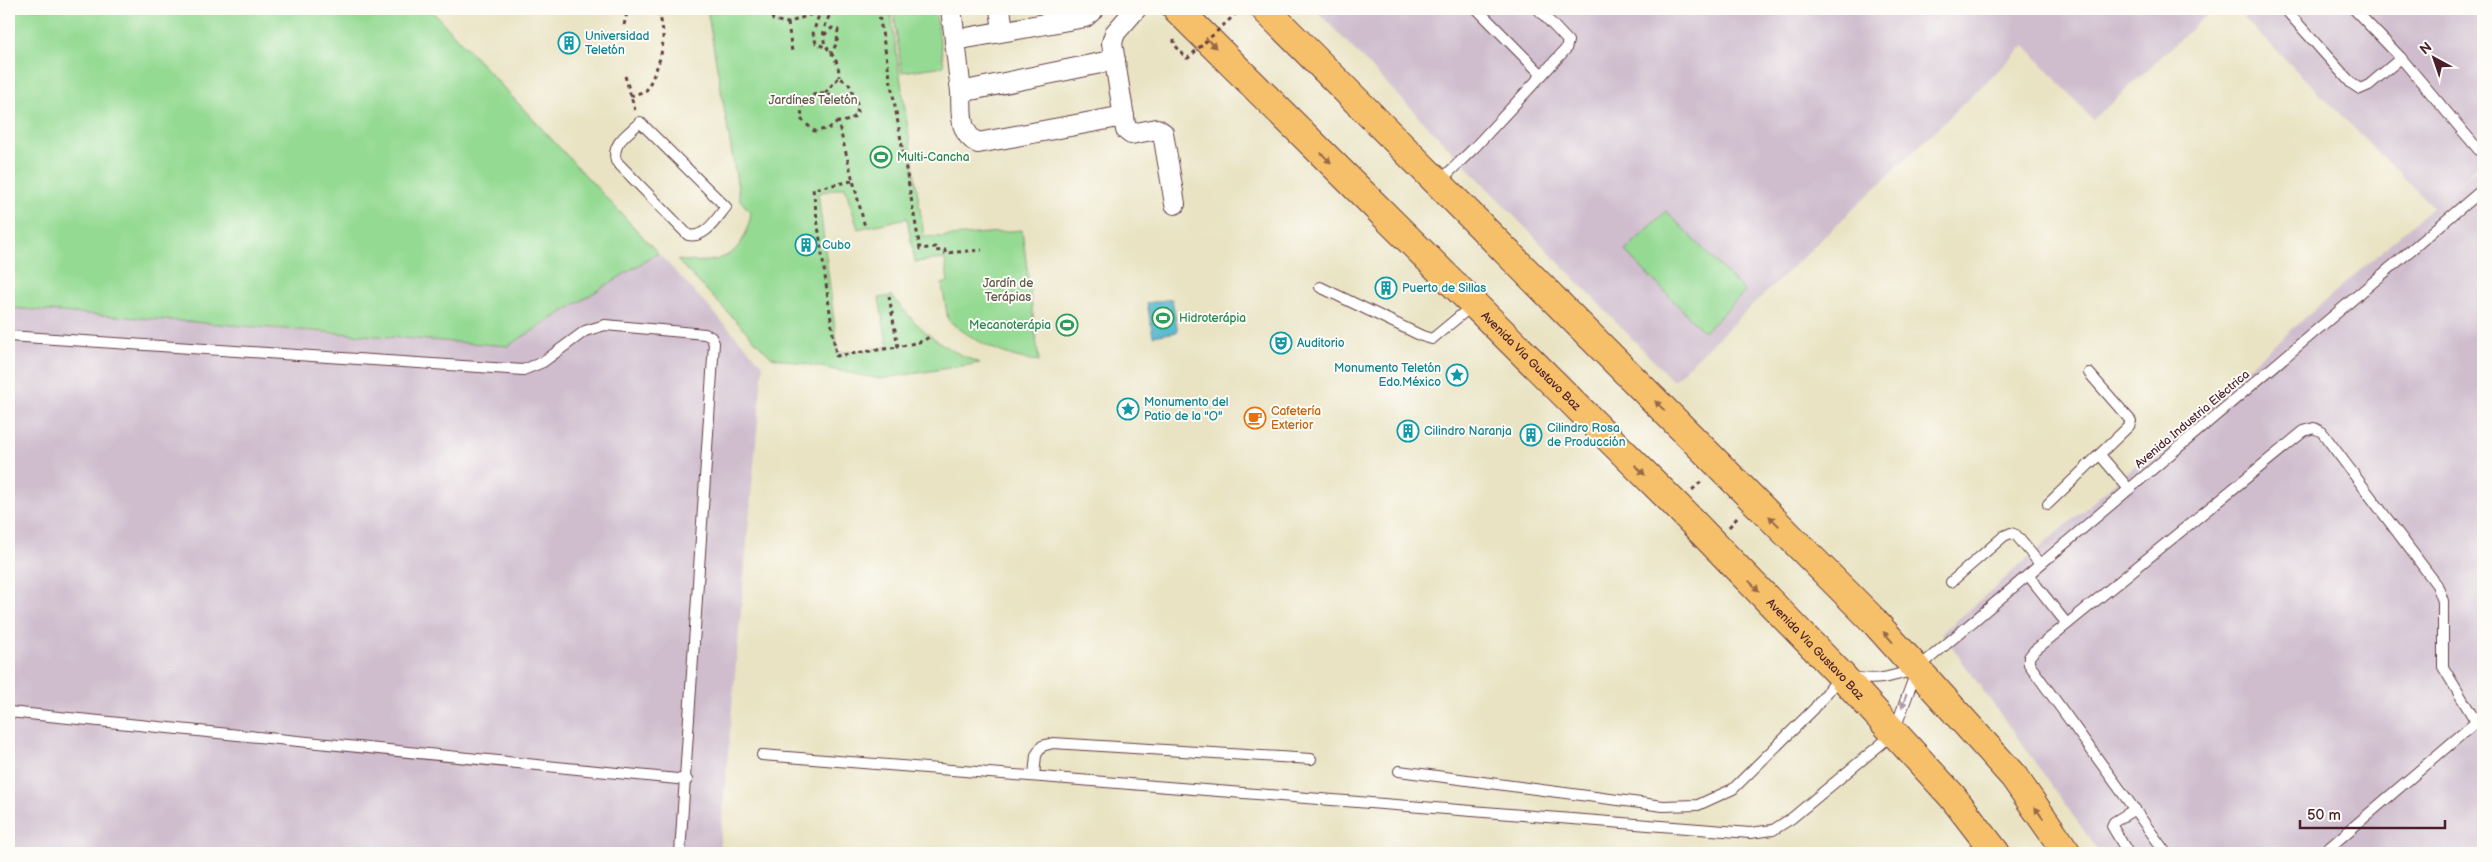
<svg xmlns="http://www.w3.org/2000/svg" width="2492" height="862" font-family="'Balsamiq Sans',sans-serif">
<style>
.industrial{fill:#cfbdce}
.green{fill:#94da93;stroke:#6f7c5f}
.water{fill:#51b8cf;stroke:#4e6c7d}
.lines{fill:none;stroke-linecap:round;stroke-linejoin:round}
.lane-casing{stroke:#623c42;stroke-width:12}
.street-casing{stroke:#623c42;stroke-width:22}
.primary-casing{stroke:#623c42;stroke-width:30}
.path{stroke:#623c42;stroke-width:3;stroke-dasharray:4 4;stroke-linecap:butt}
.lane{stroke:#fff;stroke-width:10}
.street{stroke:#fff;stroke-width:20}
.primary{stroke:#f6c06b;stroke-width:28}
.path-bridge{stroke:#623c42;stroke-width:3;stroke-dasharray:4 4;stroke-linecap:butt}
.oneway{fill:#976748}
.oneway2{fill:#ae9aa0}
.labels{text-anchor:middle;stroke-width:4;stroke-linejoin:round;paint-order:stroke}
.culture-label{font-size:12px;fill:#0d838f;stroke:#fdfcf7;text-anchor:start}
.park-label{font-size:12px;fill:#60574a;stroke:#fdfcf7}
.leisure-label{font-size:12px;fill:#27864d;stroke:#fdfcf7;text-anchor:start}
.street-label{font-size:12px;fill:#4a1f2b;stroke:#fdfcf7}
.food-label{font-size:12px;fill:#c56008;stroke:#fdfcf7;text-anchor:start}
</style>
<rect width="100%" height="100%" fill="#fdfcf7"/>
<filter id="ink" filterUnits="userSpaceOnUse"><feTurbulence type="fractalNoise" baseFrequency=".02" numOctaves="2"/><feDisplacementMap in="SourceGraphic" scale="10" xChannelSelector="R" yChannelSelector="G"/><feConvolveMatrix kernelMatrix="1 2 1 2 8 2 1 2 1" color-interpolation-filters="sRGB"/></filter>
<filter id="wash" filterUnits="userSpaceOnUse"><feTurbulence type="fractalNoise" baseFrequency=".0096" numOctaves="4" result="noise"/><feDisplacementMap in="SourceGraphic" scale="20" xChannelSelector="R" yChannelSelector="G"/><feGaussianBlur stdDeviation="1.12" result="paint"/><feColorMatrix in="noise" values="0 0 0 0 0 0 0 0 0 0 0 0 0 0 0 0 0 1.4 0 .05"/><feComposite in="paint" operator="in"/></filter>
<g filter="url(#wash)">
<rect width="100%" height="100%" fill="#e9e3c3"/>
<g class="industrial">
<polygon points="1315,9 2213,9 2093,120 2025,45 1673,381"/>
<polygon points="2235,9 2483,9 2483,161 2456,186 2483,164 2483,853 2100,853 1942,633 2433,207"/>
<polygon points="658,253 763,365 719,853 9,853 9,308 507,346"/>
</g>
<g class="green">
<polygon points="9,9 430,9 658,253 508,346 9,308"/>
<path d="M707 9H890L924 236 941 237 1022 230 1039 361C1005 358 974 341 948 320L942 284 948 282 945 259 915 262 907 218 858 229 845 187 818 193 838 353 888 347 879 298 892 296C917 328 942 349 980 363L880 379 771 357 677 260C718 265 744 259 751 213L740 200Z"/>
<polygon points="893,9 935,9 944,66 902,72"/>
<polygon points="1666,211 1745,292 1704,332 1625,251"/>
</g>
<polygon class="water" points="1172,299 1178,332 1153,336 1147,303"/>
</g>
<g filter="url(#ink)">
<g class="lines">
<g class="lane-casing">
<g id="lane">
<polyline points="1477,9 1542,75"/>
<polyline points="2285,9 2351,83 2360,89 2369,85 2401,58"/>
<polyline points="2354,9 2401,58 2483,155"/>
<path d="M640 122 726 207C716 219 705 239 688 235L616 161C611 143 628 134 640 122Z"/>
<polyline points="1438,183 1474,148 1566,49 1568,41 1538,9"/>
<polyline points="1320,287 1422,336 1432,339 1473,305"/>
<polyline points="9,336 523,370 543,362 585,331 605,325 705,334 711,337 714,343 680,853"/>
<polyline points="2100,455 2129,489"/>
<polyline points="2048,504 2129,426 2131,421 2089,373"/>
<polyline points="2028,575 2067,624"/>
<polyline points="1951,582 2004,536 2011,533 2016,535 2040,564"/>
<polyline points="9,712 687,780"/>
<polyline points="762,755 1750,833 1773,830 1792,818 1893,734 1916,672"/>
<path d="M1399 771 1663 806 1698 805 1733 789 1814 709 1841 675C1874 682 1885 679 1917 669L2483 189"/>
<polyline points="1034,776 1036,755 1042,746 1053,743 1311,759"/>
<polyline points="2128,853 2112,826 2114,822 2135,809"/>
<polyline points="2166,853 2029,664 2029,657 2034,651 2304,431 2314,428 2322,432 2437,585 2443,601 2443,667 2476,722"/>
<polyline points="2323,853 2476,722 2483,731"/>
</g>
</g>
<g class="street-casing">
<g id="street">
<polyline points="951,9 955,40 1085,17 1094,9"/>
<polyline points="1000,9 1003,30"/>
<polyline points="1136,9 1115,33 1112,43 1126,130 1131,134 1157,129 1163,133 1175,204"/>
<polyline points="955,40 961,92"/>
<path d="M1115 60 961 92C962 111 958 133 978 143L1124 116"/>
</g>
</g>
<g class="primary-casing">
<g id="primary">
<path id="s1" d="M1177 9 1675 504 1841 675 1952 796 1996 853"/>
<polyline points="1265,9 1872,619 2014,777 2067,853"/>
</g>
</g>
<g class="path">
<polyline points="770,9 773,20 788,23 820,11"/>
<polyline points="821,9 813,33 816,43 824,47"/>
<path d="M833 9C808 53 840 45 839 77"/>
<polyline points="878,9 920,249 935,247 935,251 945,250 945,253 982,250"/>
<polyline points="788,23 792,52"/>
<polyline points="624,25 628,9"/>
<polyline points="824,35 832,28 838,30 837,43 831,53"/>
<polyline points="1174,39 1174,44 1187,59"/>
<polyline points="625,76 635,110"/>
<polyline points="825,93 839,77 849,84 856,100"/>
<path d="M630 96 646 91C660 64 670 39 657 9"/>
<path d="M838 122 828 129 814 131 801 119 802 106C809 95 823 87 835 98L849 95 856 101C862 115 851 122 838 122L865 227"/>
<polyline points="852,181 813,189 836,356 898,347"/>
<polyline points="889,296 898,347 923,341 929,337"/>
<polyline points="1692,490 1702,481"/>
<polyline points="1729,527 1738,517"/>
</g>
<use href="#lane" class="lane"/>
<use href="#street" class="street"/>
<use href="#primary" class="primary"/>
<polyline class="path-bridge" points="1187,59 1241,9"/>
</g>
<defs><path id="oneway-solid" d="M-6-.8H1V-3.2L6.5 0L1 3.2V.8H-6Z" transform="scale(1.25)"/></defs>
<g class="oneway">
<use href="#oneway-solid" transform="translate(1211 43) rotate(45)"/>
<use href="#oneway-solid" transform="translate(1326 158) rotate(45)"/>
<use href="#oneway-solid" transform="translate(1660 406) rotate(-135)"/>
<use href="#oneway-solid" transform="translate(1640 470) rotate(45)"/>
<use href="#oneway-solid" transform="translate(1774 521) rotate(-135)"/>
<use href="#oneway-solid" transform="translate(1754 586) rotate(46)"/>
<use href="#oneway-solid" transform="translate(1888 637) rotate(-132)"/>
<use href="#oneway-solid" transform="translate(2039 813) rotate(-125)"/>
</g>
<use class="oneway2" href="#oneway-solid" transform="translate(1904 701) rotate(110)"/>
</g>
<defs>
<g id="building-ring" transform="scale(1.125)"><circle r="9.5" fill="#fdfcf7" stroke="#0f9aa8" stroke-width="1.5"/><path d="M-4-6H4V6H1V3H-1V6H-4ZM-2.5-4.3h1.7v1.8h-1.7ZM.8-4.3h1.7v1.8H.8ZM-2.5-1h1.7V.8h-1.7ZM.8-1h1.7V.8H.8Z" fill="#0f9aa8"/></g>
<g id="stadium-ring" transform="scale(1.125)"><circle r="9.5" fill="#fdfcf7" stroke="#2e9e5b" stroke-width="1.5"/><path d="M0-5a6.5 5 0 1 0 0 10a6.5 5 0 1 0 0-10ZM-3.5-1.8h7v3.6h-7Z" fill="#2e9e5b"/></g>
<g id="theatre-ring" transform="scale(1.125)"><circle r="9.5" fill="#fdfcf7" stroke="#0f9aa8" stroke-width="1.5"/><path d="M-5-5.5Q0-4 5-5.5V0Q5 5 0 6Q-5 5-5 0ZM-3.3-2.5H-1v1.5H-3.3ZM1-2.5H3.3v1.5H1ZM-2.8 1Q0 5.5 2.8 1Z" fill="#0f9aa8"/></g>
<g id="sight-ring" transform="scale(1.125)"><circle r="9.5" fill="#fdfcf7" stroke="#0f9aa8" stroke-width="1.5"/><path d="M0-6L1.8-2.2L6-1.7L2.9 1.2L3.7 5.4L0 3.3L-3.7 5.4L-2.9 1.2L-6-1.7L-1.8-2.2Z" fill="#0f9aa8"/></g>
<g id="cafe-ring" transform="scale(1.125)"><circle r="9.5" fill="#fdfcf7" stroke="#e8710a" stroke-width="1.5"/><path d="M-5.5-4.5H6V0H3Q3 3.5 0 3.5H-2.5Q-5.5 3.5-5.5 0ZM3-3.2v2h1.7v-2ZM-6 4.5H4V6H-6Z" fill="#e8710a"/></g>
</defs>
<g fill-rule="evenodd">
<use href="#building-ring" x="569" y="43"/>
<use href="#stadium-ring" x="881" y="157"/>
<use href="#building-ring" x="806" y="245"/>
<use href="#building-ring" x="1386" y="288"/>
<use href="#stadium-ring" x="1163" y="318"/>
<use href="#stadium-ring" x="1067" y="325"/>
<use href="#theatre-ring" x="1281" y="343"/>
<use href="#sight-ring" x="1457" y="375"/>
<use href="#sight-ring" x="1128" y="409"/>
<use href="#cafe-ring" x="1255" y="418"/>
<use href="#building-ring" x="1408" y="431"/>
<use href="#building-ring" x="1531" y="435"/>
</g>
<g class="labels">
<g class="culture-label">
<text x="585" y="40">Universidad<tspan x="585" dy="14">Teletón</tspan></text>
<text x="822" y="249">Cubo</text>
<text x="1402" y="292">Puerto de Sillas</text>
<text x="1297" y="347">Auditorio</text>
<text x="1441" y="372" text-anchor="end">Monumento Teletón<tspan x="1441" dy="14">Edo.México</tspan></text>
<text x="1144" y="406">Monumento del<tspan x="1144" dy="14">Patio de la "O"</tspan></text>
<text x="1547" y="432">Cilindro Rosa<tspan x="1547" dy="14">de Producción</tspan></text>
<text x="1424" y="435">Cilindro Naranja</text>
</g>
<g class="park-label">
<text x="813" y="104">Jardínes Teletón</text>
<text x="1008" y="287">Jardín de<tspan x="1008" dy="14">Terápias</tspan></text>
</g>
<g class="leisure-label">
<text x="897" y="161">Multi-Cancha</text>
<text x="1179" y="322">Hidroterápia</text>
<text x="1051" y="329" text-anchor="end">Mecanoterápia</text>
</g>
<g class="street-label">
<text dy="4" stroke="none"><textPath href="#s1" startOffset="499">Avenida Via Gustavo Baz</textPath></text>
<text transform="translate(2192 419) rotate(-40)" y="4">Avenida Industria Eléctrica</text>
<text dy="4" stroke="none"><textPath href="#s1" startOffset="904">Avenida Via Gustavo Baz</textPath></text>
</g>
<g class="food-label">
<text x="1271" y="415">Cafetería<tspan x="1271" dy="14">Exterior</tspan></text>
</g>
</g>
<rect width="2492" height="862" fill="none" stroke="#fdfcf7" stroke-width="30"/>
<g transform="translate(2434 58) rotate(320)" stroke="#fdfcf7" stroke-width="4" paint-order="stroke">
<path d="M0-4L9 19L0 12L-9 19Z" fill="#4a1f2b"/>
<text y="-8" font-size="14" font-weight="bold" text-anchor="middle" fill="#4a1f2b">N</text>
</g>
<path d="M2300 820v8h145v-8" fill="none" stroke="#4a1f2b" stroke-width="2.5"/>
<text x="2307" y="820" font-size="15" fill="#4a1f2b" stroke="#fdfcf7" stroke-width="4" paint-order="stroke">50 m</text>
</svg>
